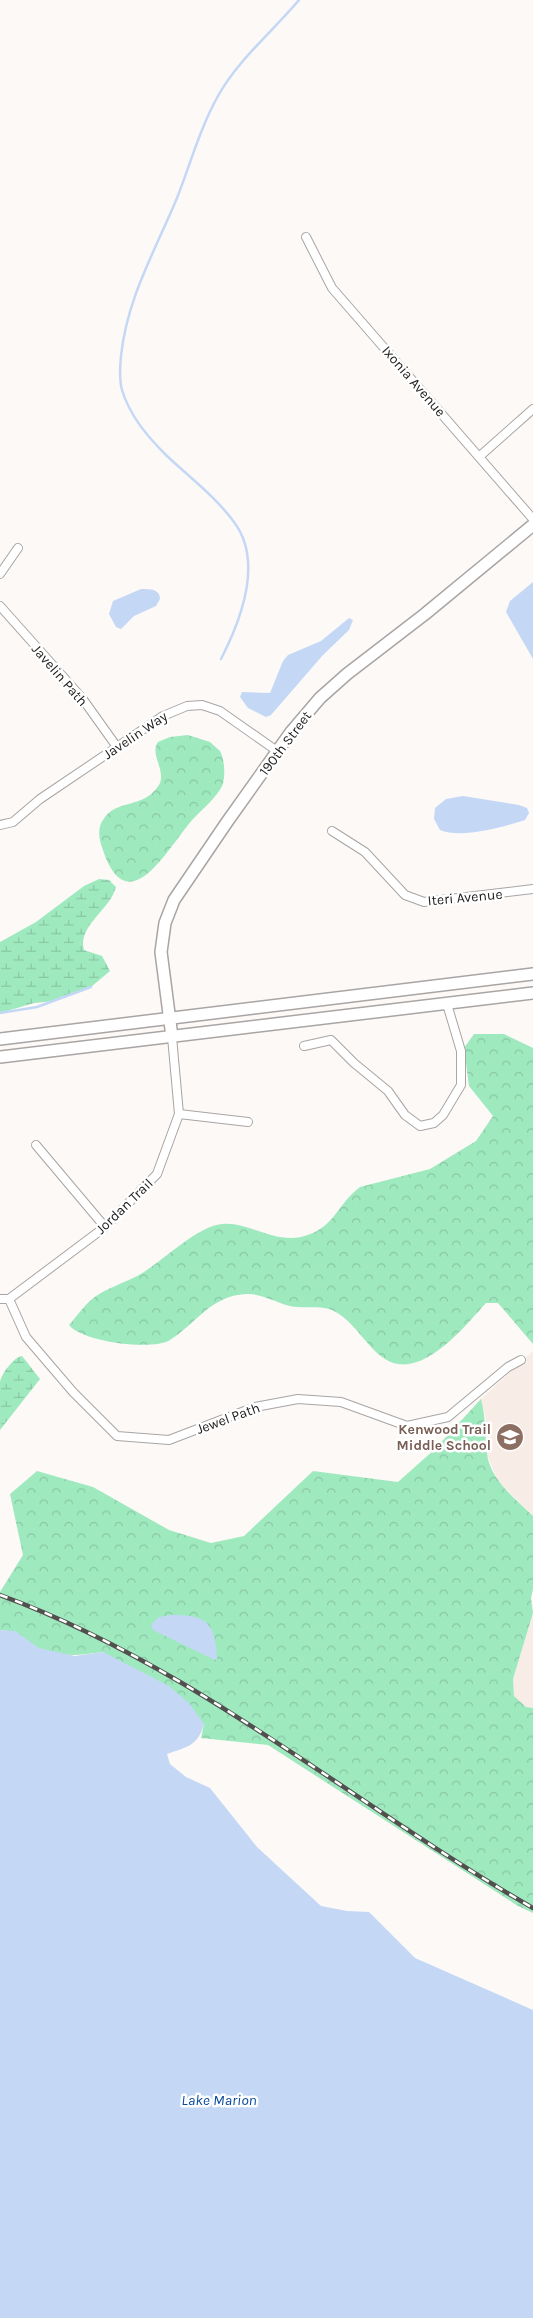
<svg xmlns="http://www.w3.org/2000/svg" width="533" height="2318" font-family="Karla,sans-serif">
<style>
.built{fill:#f8ece7}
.forest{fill:url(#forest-crowns)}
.wetland{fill:url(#wetland-marsh)}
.water{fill:#c4d8f6}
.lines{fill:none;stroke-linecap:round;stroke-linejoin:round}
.stream{stroke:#c4d8f6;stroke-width:2.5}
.street-casing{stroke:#a8a5a4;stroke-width:10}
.secondary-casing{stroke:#a8a5a4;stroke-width:14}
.street{stroke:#fff;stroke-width:8}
.secondary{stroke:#fff;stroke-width:11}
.rail-casing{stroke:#51504e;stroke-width:4.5}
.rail{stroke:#fff;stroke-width:2.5;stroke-dasharray:8;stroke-linecap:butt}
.labels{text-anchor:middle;stroke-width:5;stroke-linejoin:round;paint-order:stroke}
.street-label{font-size:14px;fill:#1d1c1b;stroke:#fff}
.education-label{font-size:14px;font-weight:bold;fill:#785e54;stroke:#fff;text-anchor:end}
.water-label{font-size:15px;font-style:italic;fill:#06499b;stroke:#fff}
</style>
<defs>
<pattern id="forest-crowns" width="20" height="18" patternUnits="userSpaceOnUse" patternTransform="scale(1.25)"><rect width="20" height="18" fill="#9fe9bf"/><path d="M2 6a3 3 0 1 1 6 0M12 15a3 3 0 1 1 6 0" fill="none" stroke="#88c7a4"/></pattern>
<pattern id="wetland-marsh" width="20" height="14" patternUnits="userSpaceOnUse" patternTransform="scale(1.25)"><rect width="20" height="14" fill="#9fe9bf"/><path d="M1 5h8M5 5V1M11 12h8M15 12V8" fill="none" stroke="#88c7a4"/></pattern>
</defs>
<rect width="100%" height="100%" fill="#fcf9f7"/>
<g class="built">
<polygon points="533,1351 533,1516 498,1481 487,1455 486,1419 481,1399"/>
<polygon points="533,1613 533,1708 526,1707 514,1696 513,1679"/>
</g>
<g class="forest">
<path d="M188 735 210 742 220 751C225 760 226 780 221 788 213 802 198 812 188 825 166 852 128 920 104 853 100 842 96 830 103 820 116 798 143 810 159 785 167 771 149 754 158 742L170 737Z"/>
<path d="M474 1034H504L533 1048V1344L498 1303H486C465 1326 421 1382 385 1359 366 1347 355 1321 332 1310 320 1305 303 1309 290 1306 277 1303 260 1293 246 1294 210 1296 197 1323 170 1340 152 1351 82 1342 69 1325 76 1317 83 1307 91 1300 104 1289 124 1283 139 1275 162 1262 197 1226 222 1224 247 1221 273 1243 301 1237 335 1229 336 1205 360 1187L430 1169 476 1141 493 1116 469 1086 464 1048Z"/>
<path d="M481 1399C486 1418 485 1435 487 1454 491 1481 515 1498 533 1516V1589L531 1598 533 1613 513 1679 514 1696 526 1707 533 1708V1913L518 1906 268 1745 201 1738 204 1724 103 1652C82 1655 58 1658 38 1648 20 1639 23 1632 0 1630V1592L23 1555 10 1494 37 1471 93 1487 169 1530 211 1543 244 1536 313 1471 398 1482 435 1449Z"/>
</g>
<g class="wetland">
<path d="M99 879 109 880 116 887C111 909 77 926 84 950L102 956 110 971 91 987 55 1001 34 1003 0 1013V942L36 922 84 886Z"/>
<path d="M22 1356 40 1379 0 1430C0 1415 0 1397 0 1382 1 1374 14 1357 22 1356Z"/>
</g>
<g class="water">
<polygon points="533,582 533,659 506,612 510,601"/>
<path d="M141 589C150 589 160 589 160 599L156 606 134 616 121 629 116 627 109 614 113 601Z"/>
<polygon points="349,618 353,620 349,630 323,655 271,715 266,717 248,708 240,697 242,692 270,693 283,661 288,655 321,641"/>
<path d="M463 796 519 805 527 808 529 813 525 820C503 827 461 839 440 830L434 819 435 808 446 799Z"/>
<path d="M171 1615C208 1615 215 1623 217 1659L215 1660 153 1630 151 1625 159 1617Z"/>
<path d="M0 1630 15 1631 39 1648 75 1656 103 1652 169 1686 189 1703 204 1724C198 1746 187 1747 167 1754L170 1764 186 1777 210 1788 257 1847 321 1906 347 1911 369 1912 415 1958 533 2010V2318H0Z"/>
</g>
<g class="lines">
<g class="stream">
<path d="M221 659C241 620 264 562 234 522 215 496 189 477 166 455 147 436 130 416 122 390 119 379 120 366 121 356 127 298 155 251 177 198 190 165 200 128 218 96 238 60 273 31 299 0"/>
<polyline points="0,1013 37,1007 91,987"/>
</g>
<g class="street-casing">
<g id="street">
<polyline points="306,237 332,288 533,519"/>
<polyline points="480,456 533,409"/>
<polyline points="0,574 18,548"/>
<polyline points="0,606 82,698 117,747"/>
<polyline points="0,825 13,822 40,799 163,716 187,706 202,705 220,711 277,751"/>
<polyline points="332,831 365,852 405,895 424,902 533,889"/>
<polyline points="304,1046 331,1040 354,1063 388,1091 405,1115 420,1126 434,1123 443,1115 461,1085 461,1051 447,1004"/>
<polyline points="179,1114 248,1122"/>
<polyline points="36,1145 105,1227"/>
<polyline points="0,1299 9,1299 105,1227 157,1174 179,1114 172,1037"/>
<polyline points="9,1299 26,1337 73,1392 117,1436 169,1440 255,1407 298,1399 341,1402 407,1426 448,1417 508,1367 521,1360"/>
</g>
</g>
<g class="secondary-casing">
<g id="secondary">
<polyline points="172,1037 161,952 165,923 174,900 227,822 291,732 320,698 347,674 425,614 533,525"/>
<polyline points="0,1039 533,974"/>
<polyline points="0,1057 533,993"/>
</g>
</g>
<use href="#street" class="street"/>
<use href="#secondary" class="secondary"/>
<g class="rail-casing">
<path id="rail" d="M0 1595C195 1666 355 1806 533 1908"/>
</g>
<use href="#rail" class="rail"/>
</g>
<defs>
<g id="school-disc" transform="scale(1.4375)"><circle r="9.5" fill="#8d6e63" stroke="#fff"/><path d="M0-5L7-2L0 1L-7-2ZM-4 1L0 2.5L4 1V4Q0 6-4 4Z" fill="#fff"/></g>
</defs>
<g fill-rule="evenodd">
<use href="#school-disc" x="510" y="1437"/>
</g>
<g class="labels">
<g class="street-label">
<text transform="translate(414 381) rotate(49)" y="5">Ixonia Avenue</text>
<text transform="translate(60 675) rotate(49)" y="5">Javelin Path</text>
<text transform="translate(135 735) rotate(-34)" y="5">Javelin Way</text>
<text transform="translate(285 743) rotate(-53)" y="5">190th Street</text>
<text transform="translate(465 897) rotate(-5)" y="5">Iteri Avenue</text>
<text transform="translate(124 1206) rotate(-44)" y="5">Jordan Trail</text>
<text transform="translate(228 1418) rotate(-20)" y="5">Jewel Path</text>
</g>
<g class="education-label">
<text x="491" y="1434">Kenwood Trail<tspan x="491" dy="16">Middle School</tspan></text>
</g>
<g class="water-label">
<text x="219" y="2105">Lake Marion</text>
</g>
</g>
</svg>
